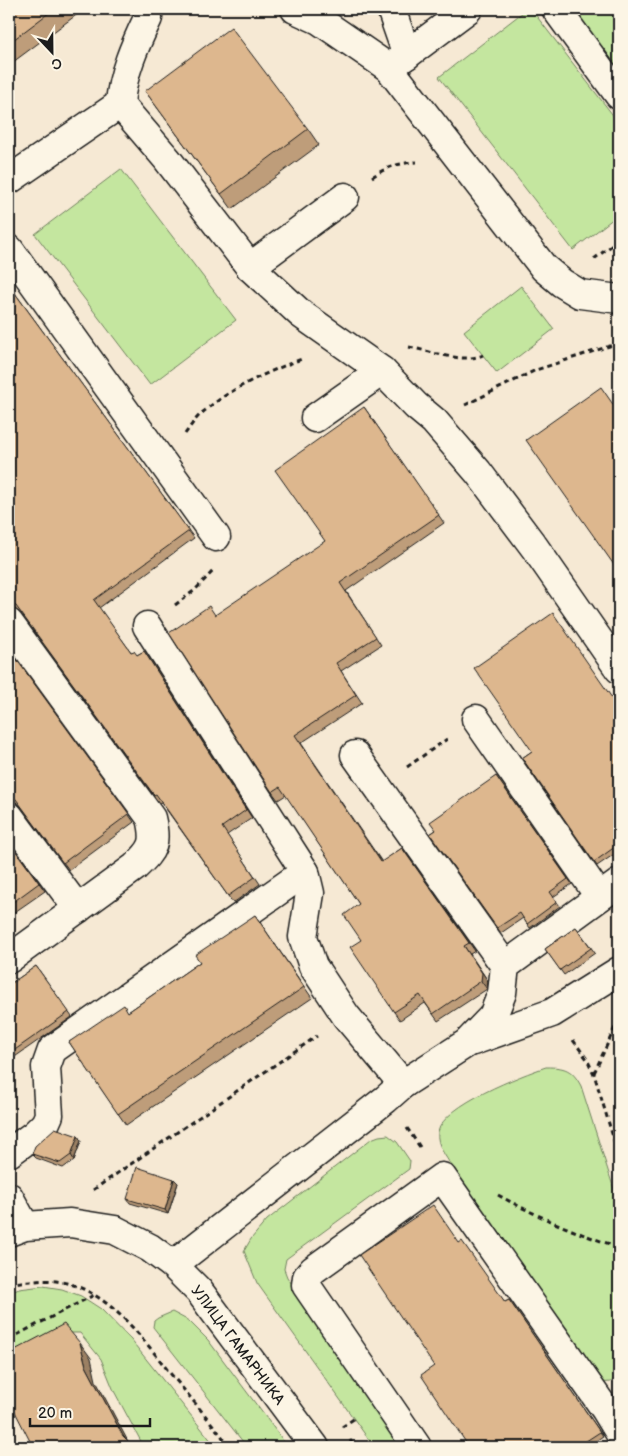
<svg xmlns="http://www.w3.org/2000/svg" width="628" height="1456" font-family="'Balsamiq Sans',sans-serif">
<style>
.green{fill:#c4e69f;stroke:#70815e}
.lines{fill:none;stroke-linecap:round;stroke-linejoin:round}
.minor-casing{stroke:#1c1c1c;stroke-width:31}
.path{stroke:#1c1c1c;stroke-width:3;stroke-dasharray:5 4;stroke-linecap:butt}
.minor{stroke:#fcf5e5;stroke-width:28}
.wall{fill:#be9d7a;stroke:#1c1c1c}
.shaded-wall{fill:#9b8063;stroke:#1c1c1c}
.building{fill:#ddb78e;stroke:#1c1c1c}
.labels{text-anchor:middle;stroke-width:4.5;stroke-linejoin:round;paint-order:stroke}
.street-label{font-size:15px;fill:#1c1c1c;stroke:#fcf5e5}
</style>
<rect width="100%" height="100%" fill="#f6e9d4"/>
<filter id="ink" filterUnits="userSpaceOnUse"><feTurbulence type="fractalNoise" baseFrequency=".02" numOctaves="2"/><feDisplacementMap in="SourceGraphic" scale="10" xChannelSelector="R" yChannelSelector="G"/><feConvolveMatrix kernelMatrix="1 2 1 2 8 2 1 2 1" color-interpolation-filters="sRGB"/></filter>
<g filter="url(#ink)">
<g class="green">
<polygon points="527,9 531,9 619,123 619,214 573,250 439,77"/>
<polygon points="568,9 619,9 619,72 618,70"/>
<polygon points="121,169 236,320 150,385 35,234"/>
<polygon points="521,286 554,329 497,373 464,331"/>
<path d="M546 1067C565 1067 572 1069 581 1086L619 1205V1374L611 1382 596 1383 452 1167C446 1156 436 1145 438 1132 443 1105 522 1075 546 1067Z"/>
<polygon points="388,1135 397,1142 410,1161 409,1169 286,1259 284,1269 287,1277 406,1447 374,1447 257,1283 244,1251 251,1239 267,1220 371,1139 379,1136"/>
<polygon points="43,1286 62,1289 81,1296 101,1309 131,1340 216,1447 144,1447 114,1391 101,1359 80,1333 70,1333 9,1365 9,1293 19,1289"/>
<polygon points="172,1312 189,1321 208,1340 288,1447 247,1447 153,1327 154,1321 158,1318"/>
</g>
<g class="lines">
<g class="minor-casing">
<g id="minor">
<polyline points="295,9 319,20 389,68 544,268 562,283 580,294 619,299"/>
<polyline points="391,9 407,55"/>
<polyline points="556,9 619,95"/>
<path d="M148 18C135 45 122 74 120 104L167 159 250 267 301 314 382 371 416 406 434 421 478 472 535 548 619 669"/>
<polyline points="389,68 468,9"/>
<polyline points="9,180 120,104"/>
<polyline points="9,249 216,537"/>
<polyline points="250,267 345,197"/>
<polyline points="315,418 382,371"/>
<path d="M9 623 151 818C157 843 154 849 135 867L9 959"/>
<polyline points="147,626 305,872 310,893 303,937 313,966 346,1016 403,1084"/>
<polyline points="476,719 599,896"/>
<polyline points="355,755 505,966"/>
<polyline points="9,816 78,909"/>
<polyline points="473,1041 552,1013 619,971"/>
<polyline points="9,1153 35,1134 45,1124 49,1115 46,1067 52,1050 305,872"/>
<polyline points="9,1197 25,1226"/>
<polyline points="9,1232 25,1226 70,1223 115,1230 150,1248 173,1265 199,1291 315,1447"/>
<polyline points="173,1265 386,1099 403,1084 467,1043 493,1016 502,993 505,966 619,883"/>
<polyline points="417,1447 306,1285 307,1277 313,1270 442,1177 605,1409 619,1432"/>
</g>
</g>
<g class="path">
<polyline points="610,9 619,21"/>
<path d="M372 177C387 167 398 163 417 162"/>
<polyline points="594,259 619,240"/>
<path d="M409 347C430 351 463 364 483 355"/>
<polyline points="465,405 536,370 619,343"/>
<path d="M185 434C190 427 195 419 202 413 232 387 268 372 304 358"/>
<polyline points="175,605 195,590 213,571"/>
<polyline points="407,767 447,739"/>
<polyline points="573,1040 587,1059 594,1074 619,1157"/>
<polyline points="594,1073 619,1019"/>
<polyline points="407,1128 422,1150"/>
<polyline points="93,1190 317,1036"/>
<path d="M498 1195C536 1216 578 1234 619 1247"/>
<path d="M9 1285C17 1282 26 1281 35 1281 96 1274 136 1330 170 1373 190 1397 211 1422 230 1447"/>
<polyline points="9,1339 94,1295"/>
<polyline points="342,1427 355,1418"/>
<polyline points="9,1439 13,1447"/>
<polyline points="350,1440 355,1447"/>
</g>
<use href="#minor" class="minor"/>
</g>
<g class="wall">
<polygon points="9,9 83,9 83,10 9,65"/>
<polygon points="145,91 308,129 319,145 232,209"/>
<polygon points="9,285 194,538 99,608 131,652 137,655 144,651 252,818 227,835 260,884 233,903 161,802 159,803 22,614 15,609 9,608"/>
<polygon points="364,407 444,523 346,591 381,645 341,671 362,703 301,743 382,862 402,848 475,951 470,954 488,981 487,989 438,1021 425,1003 400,1020 394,1012 361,940 359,904 286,795 278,800 272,792 325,541"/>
<polygon points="9,649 134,822 69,870 21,806 16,802 9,801"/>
<polygon points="619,708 619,851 597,866 522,758 532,751"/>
<polygon points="496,776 572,884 553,897 560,906 530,928 523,918 501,933 430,834 436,830"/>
<polygon points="9,842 45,891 9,916"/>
<polygon points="255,915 312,998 126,1125 69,1042 128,1012 200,962"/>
<polygon points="576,927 595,953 564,975 545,949"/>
<polygon points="36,966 72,1017 9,1061 9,985"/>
<polygon points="78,1136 81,1141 74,1160 63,1168 36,1158 32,1154"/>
<polygon points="174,1179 178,1183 168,1214 130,1203 127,1199"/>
<polygon points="459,1243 505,1302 509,1300 603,1436 587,1447 469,1447 434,1366"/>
</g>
<g class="shaded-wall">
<polygon points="464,946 488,981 487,989 481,981"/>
<polygon points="78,1136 81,1141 74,1160 71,1155"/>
<polygon points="174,1179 178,1183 168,1214 165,1210"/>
<polygon points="80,1343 91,1358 96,1381 131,1447 123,1436 86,1366"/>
</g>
<g class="building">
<polygon points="9,9 54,9 9,43"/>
<polygon points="231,27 308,129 221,194 145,91"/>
<polygon points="9,285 189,531 94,600 131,652 134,651 137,655 144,651 246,810 222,827 255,877 228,896 156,794 154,795 16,606 9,601"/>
<polygon points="601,387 619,413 619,572 526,440"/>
<polygon points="364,407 439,515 340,583 376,637 336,663 356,695 295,735 381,862 402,848 469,943 464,946 482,973 481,981 433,1014 420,995 394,1012 350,947 361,940 344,915 359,904 280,787 272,792 169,633 209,606 215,615 325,541 275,470"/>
<polygon points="553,613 619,708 619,822 616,824 619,828 619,844 594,862 522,758 532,751 474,668"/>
<polygon points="9,649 129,814 63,863 16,799 10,794 9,794"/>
<polygon points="496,776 568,879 550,892 557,902 527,924 520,913 497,928 430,834 436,830 430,822"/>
<polygon points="9,842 39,883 9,905"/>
<polygon points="255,915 304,987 118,1114 69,1042 124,1005 128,1012 200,962 195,955"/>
<polygon points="576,927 591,948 560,970 545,949"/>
<polygon points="36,966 69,1012 9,1054 9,985"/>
<polygon points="55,1128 78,1136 71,1155 60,1163 32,1154 35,1146"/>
<polygon points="137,1167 174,1179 165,1210 127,1199"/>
<polygon points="433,1205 459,1243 462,1241 505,1302 509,1300 600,1432 577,1447 469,1447 421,1375 434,1366 359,1255"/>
<polygon points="64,1324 80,1343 86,1366 123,1436 134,1447 33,1447 9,1400 9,1353"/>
</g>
</g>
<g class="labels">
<g class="street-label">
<text transform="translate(238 1345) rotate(53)" y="5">УЛИЦА ГАМАРНИКА</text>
</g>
</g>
<rect width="628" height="1456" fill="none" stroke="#fcf5e5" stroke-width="30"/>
<rect x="15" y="15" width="598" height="1426" fill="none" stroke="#1c1c1c" stroke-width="2" filter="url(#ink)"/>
<g transform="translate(52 52) rotate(158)" stroke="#fcf5e5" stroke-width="4" paint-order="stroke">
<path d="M0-4L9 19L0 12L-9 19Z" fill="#1c1c1c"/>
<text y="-8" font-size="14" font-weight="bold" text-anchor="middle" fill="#1c1c1c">С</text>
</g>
<path d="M30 1418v8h120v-8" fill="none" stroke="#1c1c1c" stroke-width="2.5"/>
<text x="38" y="1418" font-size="15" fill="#1c1c1c" stroke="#fcf5e5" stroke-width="4" paint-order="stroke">20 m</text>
</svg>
